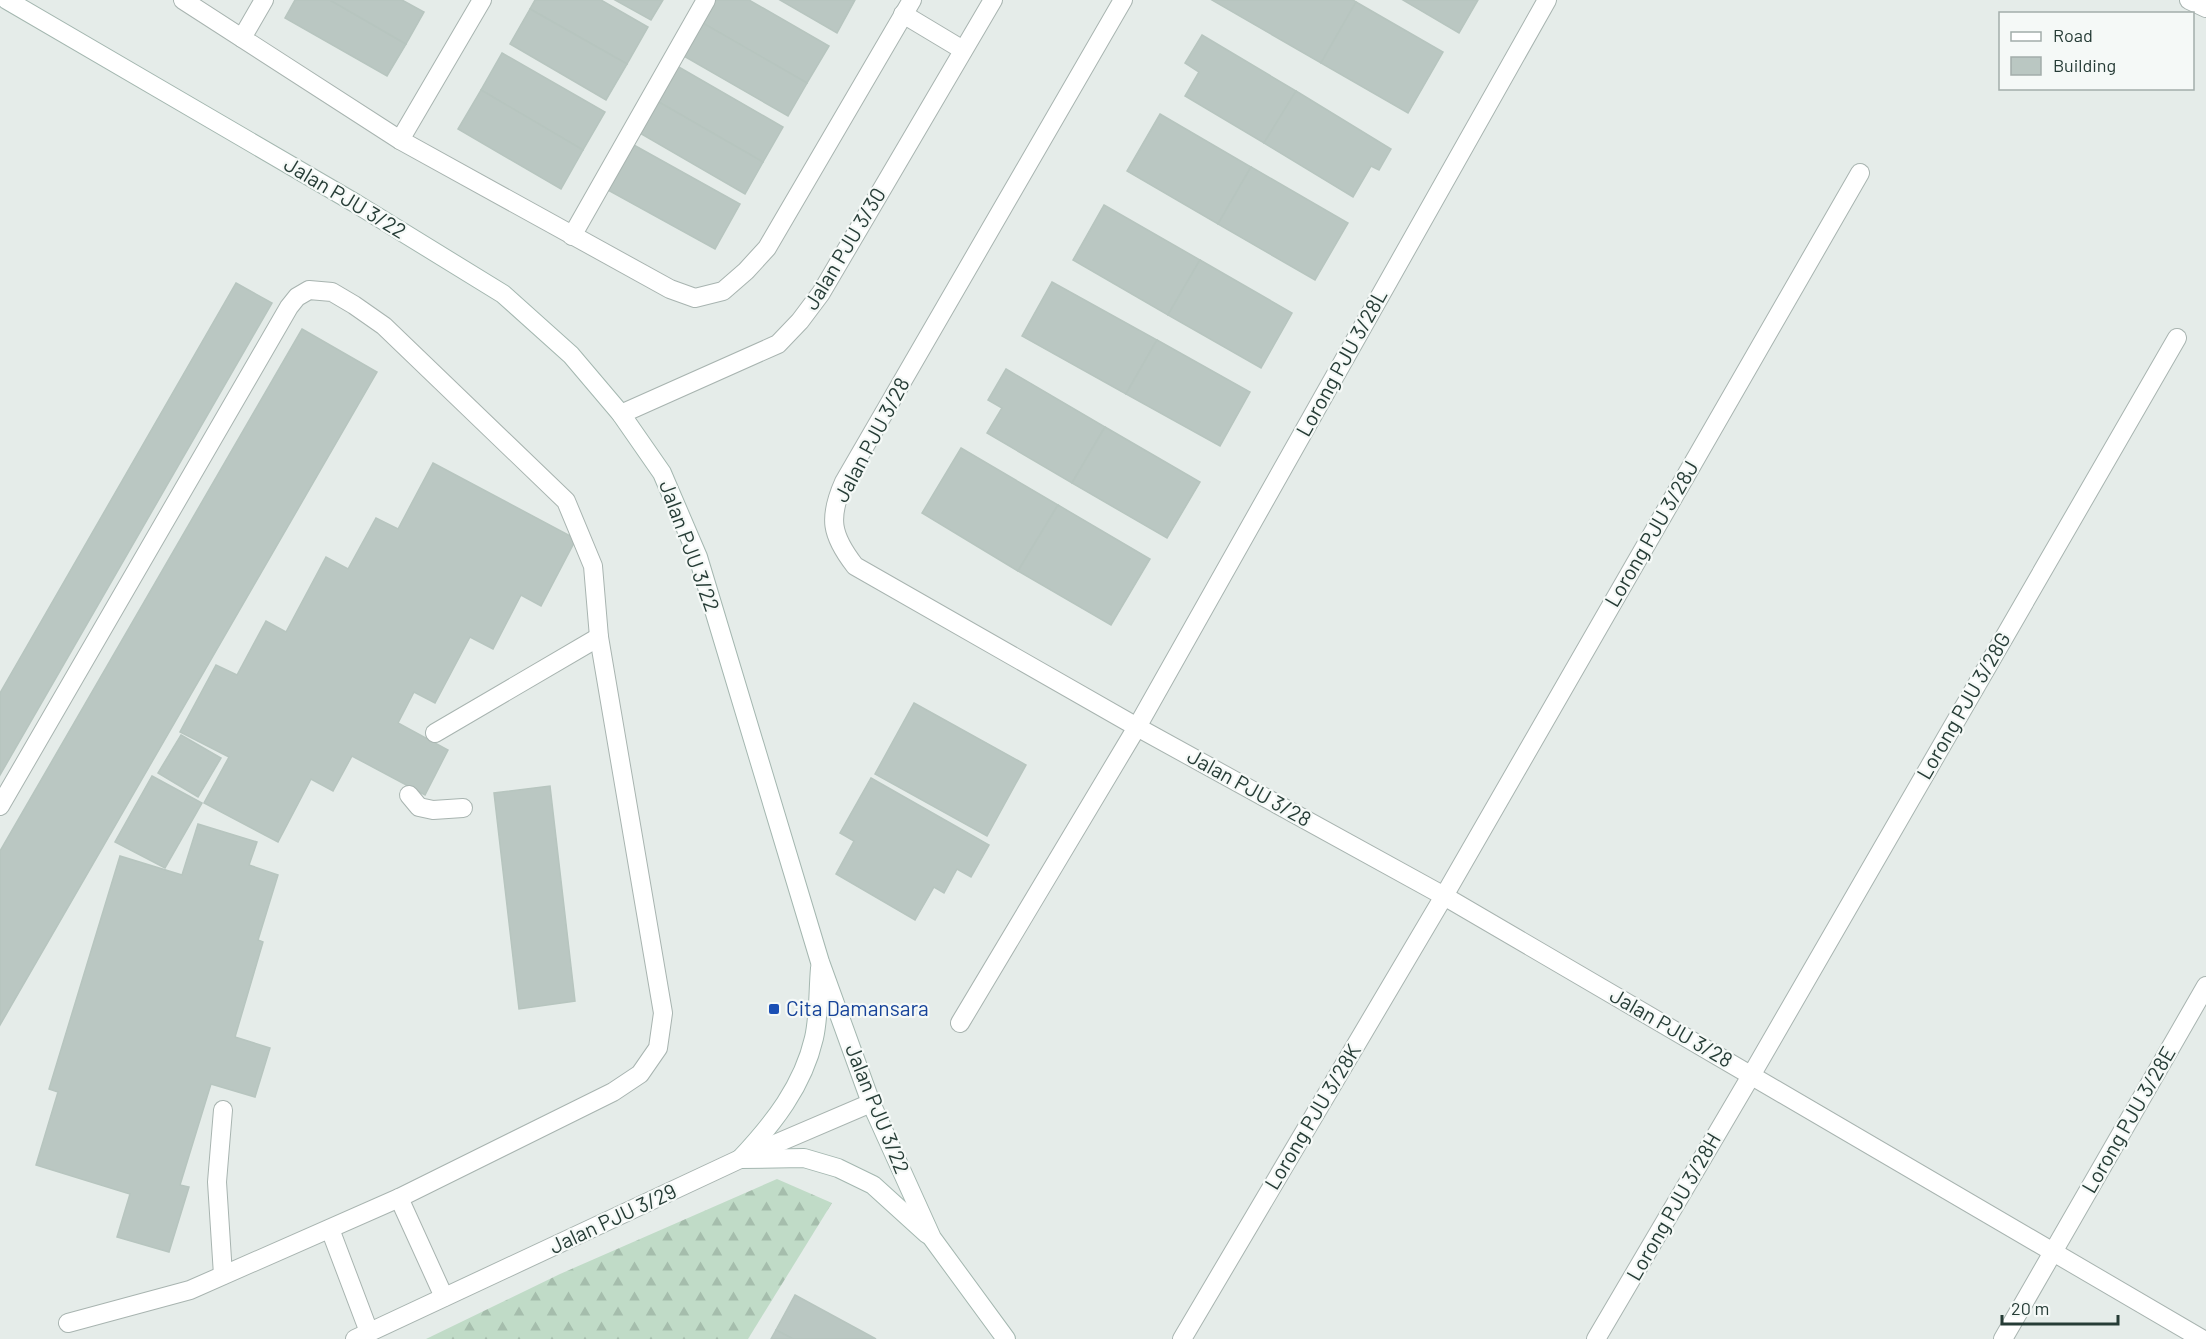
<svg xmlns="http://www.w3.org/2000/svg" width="2206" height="1339" font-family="Barlow,sans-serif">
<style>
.forest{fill:url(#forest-firs)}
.building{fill:#bac7c2;stroke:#b7c5bf;stroke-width:1.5}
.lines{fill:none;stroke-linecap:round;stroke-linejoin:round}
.lane-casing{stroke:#a8b4b0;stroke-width:20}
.street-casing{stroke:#a8b4b0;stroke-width:20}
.secondary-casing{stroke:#a4b7b0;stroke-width:20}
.lane{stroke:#fff;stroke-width:18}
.street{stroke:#fff;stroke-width:18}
.secondary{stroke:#fff;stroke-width:18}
.transit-dot{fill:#1a4fb4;stroke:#f5f9f7;stroke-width:2}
.labels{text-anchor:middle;stroke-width:4.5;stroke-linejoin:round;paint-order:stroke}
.street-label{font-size:21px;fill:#263c36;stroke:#f5f9f7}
.transit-label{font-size:21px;fill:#164399;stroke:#f5f9f7;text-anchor:start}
</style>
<defs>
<pattern id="forest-firs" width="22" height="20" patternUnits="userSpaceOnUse" patternTransform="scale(1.5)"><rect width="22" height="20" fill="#c0dbc7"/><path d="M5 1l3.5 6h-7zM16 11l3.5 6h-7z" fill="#a5bdac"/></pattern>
</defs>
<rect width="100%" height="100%" fill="#e5ece9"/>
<polygon class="forest" points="777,1179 832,1203 748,1339 426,1339 560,1274"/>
<g class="building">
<polygon points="295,0 330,0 406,44 387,76 285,18"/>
<polygon points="330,0 402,0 424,12 406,44"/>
<polygon points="535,0 601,0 648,27 627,64 530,9"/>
<polygon points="615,0 663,0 651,20"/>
<polygon points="713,0 749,0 829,46 807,83 701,22"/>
<polygon points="780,0 855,0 837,33"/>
<polygon points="1212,0 1353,0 1356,2 1321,63"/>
<polygon points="1403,0 1478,0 1459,33"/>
<polygon points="1356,2 1443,52 1408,113 1321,63"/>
<polygon points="530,9 627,64 606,100 510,44"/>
<polygon points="701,22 807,83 788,116 682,55"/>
<polygon points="1202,35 1296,91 1264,143 1185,96 1199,72 1185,63"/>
<polygon points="502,53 605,112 583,150 481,90"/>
<polygon points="677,66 783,127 763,162 657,101"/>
<polygon points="481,90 583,150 561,189 458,129"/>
<polygon points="1296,91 1391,149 1379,170 1371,166 1353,197 1264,143"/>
<polygon points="657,101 763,162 745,194 638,132"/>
<polygon points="1160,114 1251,167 1218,224 1127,171"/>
<polygon points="632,144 740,204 715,249 606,189"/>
<polygon points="1251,167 1348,223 1315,280 1218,224"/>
<polygon points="1104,205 1200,260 1168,315 1073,260"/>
<polygon points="1200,260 1292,313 1261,368 1168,315"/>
<polygon points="1052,282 1157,340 1126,394 1022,336"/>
<polygon points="236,283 272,303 0,775 0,693"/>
<polygon points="302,329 377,372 0,1025 0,851"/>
<polygon points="1157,340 1250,392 1220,446 1126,394"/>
<polygon points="1006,369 1105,427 1072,483 987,433 1002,408 988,400"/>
<polygon points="1105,427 1200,482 1167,538 1072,483"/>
<polygon points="961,448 1058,505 1018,571 922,513"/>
<polygon points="433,463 576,539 541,606 521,595 493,649 470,637 435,703 414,692 398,723 448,750 425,795 352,756 333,791 311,779 278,842 204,803 229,757 180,732 216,665 237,675 266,621 286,632 326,557 348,569 376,518 398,529"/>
<polygon points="1058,505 1150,559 1111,625 1018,571"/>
<polygon points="914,703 1026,765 987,836 875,774"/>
<polygon points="181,735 221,758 198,797 158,773"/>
<polygon points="152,776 202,803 165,868 115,842"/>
<polygon points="871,778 989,845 971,877 957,869 944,893 934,887 915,920 836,874 854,841 840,833"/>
<polygon points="550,786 575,1001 519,1009 494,793"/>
<polygon points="198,824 257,842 249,865 278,875 258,940 263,942 235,1037 270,1048 255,1097 211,1084 180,1185 189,1187 169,1252 117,1237 130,1194 36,1165 58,1092 49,1089 120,856 182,875"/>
<polygon points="795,1295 876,1339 793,1339 776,1330"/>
<polygon points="776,1330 793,1339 771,1339"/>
</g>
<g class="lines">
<g class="lane-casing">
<g id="lane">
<polyline points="2189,0 2206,8"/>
<polyline points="242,38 264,0"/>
<polyline points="572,236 706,0"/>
<polyline points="435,733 599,637"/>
<polyline points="409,795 419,807 433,810 463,808"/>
<polyline points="0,806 289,307 297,297 309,290 332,292 354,305 384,326 566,501 593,566 599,637 663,1013 658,1048 640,1074 613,1092 399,1198 190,1290 68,1323"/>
<polyline points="399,1198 444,1297"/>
<polyline points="330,1229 369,1332"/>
<polyline points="223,1275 217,1182 223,1110"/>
</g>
</g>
<g class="street-casing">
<g id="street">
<polyline points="183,0 400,140 670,289 695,298 723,291 746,271 767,248 912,0"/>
<path d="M1123 0 844 482C828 518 831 535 855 566L1137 727 1444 896 2202 1339"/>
<polyline points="903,14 963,50"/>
<polyline points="400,140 482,0"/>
<polyline points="621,414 778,344 800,321 821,293 993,0"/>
<polyline points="960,1023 1137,727 1547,0"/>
<polyline points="355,1339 740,1159 871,1103"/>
<polyline points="1182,1339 1444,896 1860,173"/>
<polyline points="1596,1339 1752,1074 2177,338"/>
<polyline points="2003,1339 2206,986"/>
</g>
</g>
<g class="secondary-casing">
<g id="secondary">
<polyline points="7,0 355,203 503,294 571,355 621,414 662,473 698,557 820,962 871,1103 932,1238 1006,1339"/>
<path d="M740 1159C773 1124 803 1086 814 1038 819 1016 818 991 820 968"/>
<polyline points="740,1159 804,1158 838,1168 873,1185 927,1234"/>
</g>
</g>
<use href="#lane" class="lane"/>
<use href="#street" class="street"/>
<use href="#secondary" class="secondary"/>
</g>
<rect class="transit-dot" x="768" y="1003" width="12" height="12" rx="3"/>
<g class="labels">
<g class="street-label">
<text transform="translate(345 198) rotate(31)" y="7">Jalan PJU 3/22</text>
<text transform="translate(845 249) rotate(-59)" y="7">Jalan PJU 3/30</text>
<text transform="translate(1342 363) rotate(-61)" y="7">Lorong PJU 3/28L</text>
<text transform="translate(872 440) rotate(-62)" y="7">Jalan PJU 3/28</text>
<text transform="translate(1652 534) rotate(-60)" y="7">Lorong PJU 3/28J</text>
<text transform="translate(689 546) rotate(70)" y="7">Jalan PJU 3/22</text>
<text transform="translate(1964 706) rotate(-60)" y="7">Lorong PJU 3/28G</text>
<text transform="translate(1249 788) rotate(29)" y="7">Jalan PJU 3/28</text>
<text transform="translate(1671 1028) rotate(30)" y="7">Jalan PJU 3/28</text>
<text transform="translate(877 1109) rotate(68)" y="7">Jalan PJU 3/22</text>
<text transform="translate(1313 1117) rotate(-59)" y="7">Lorong PJU 3/28K</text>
<text transform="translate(2129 1120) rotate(-60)" y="7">Lorong PJU 3/28E</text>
<text transform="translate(1674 1207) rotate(-60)" y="7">Lorong PJU 3/28H</text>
<text transform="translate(613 1219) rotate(-25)" y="7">Jalan PJU 3/29</text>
</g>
<g class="transit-label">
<text x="786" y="1016">Cita Damansara</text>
</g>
</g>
<rect x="1999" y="12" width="195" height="78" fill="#f5f9f7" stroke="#a2adaa" stroke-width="1.5"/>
<rect x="2011" y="32" width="30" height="9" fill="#ffffff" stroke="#a2adaa" stroke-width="1.5"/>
<text x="2053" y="42" font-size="18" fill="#263c36">Road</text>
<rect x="2011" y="57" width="30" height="18" fill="#bac7c2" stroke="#a2adaa" stroke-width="1.5"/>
<text x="2053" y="72" font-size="18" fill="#263c36">Building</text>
<path d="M2002 1315v9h116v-9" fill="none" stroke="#263c36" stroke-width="3"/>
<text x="2011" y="1315" font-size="18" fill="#263c36" stroke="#f5f9f7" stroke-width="4.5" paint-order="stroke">20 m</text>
</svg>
